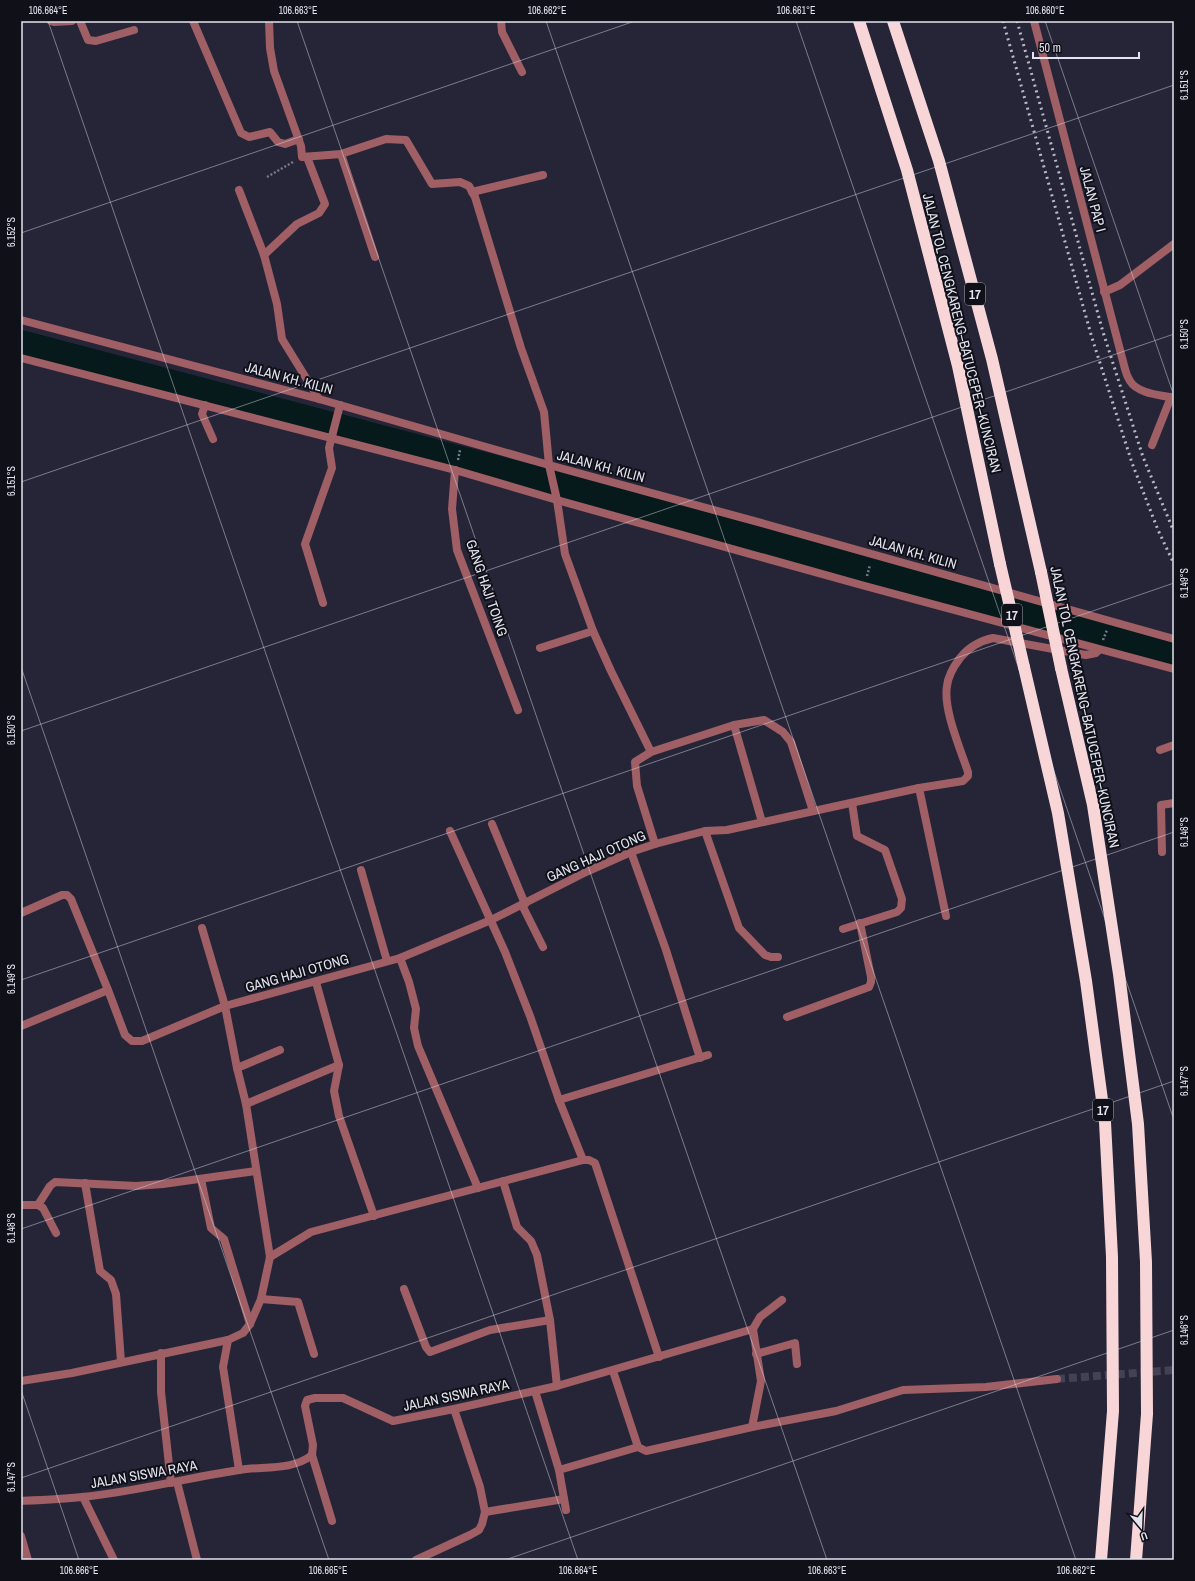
<svg xmlns="http://www.w3.org/2000/svg" width="1195" height="1581" font-family="'Archivo Narrow',sans-serif">
<style>
.lines{fill:none;stroke-linecap:round;stroke-linejoin:round}
.river{stroke:#06191b;stroke-width:26}
.street-tunnel{stroke:#424254;stroke-width:8;stroke-dasharray:8 4;stroke-linecap:butt}
.path{stroke:#7a7a8a;stroke-width:2.5;stroke-dasharray:2 2;stroke-linecap:butt}
.lane{stroke:#9f5f65;stroke-width:8}
.street{stroke:#9f5f65;stroke-width:8}
.highway{stroke:#f8d6d8;stroke-width:12}
.rail{stroke:#b9b9c7;stroke-width:3;stroke-dasharray:2 4;stroke-linecap:butt}
.highway-bridge{stroke:#f8d6d8;stroke-width:12}
.ticks{fill:none;stroke:#e3e4f0;stroke-width:1;stroke-opacity:0.45}
.labels{text-anchor:middle;stroke-width:4;stroke-linejoin:round;paint-order:stroke}
.shield{fill:#0f1018;stroke:#a3a4af;stroke-width:1}
.shield-label{font-size:13px;font-weight:bold;fill:#e3e4f0}
.street-label{font-size:14px;fill:#e3e4f0;stroke:#0f1018}
.neatline{fill:none;stroke:#e3e4f0;stroke-width:1.5}
.ticks-label{font-size:10px;text-anchor:middle;fill:#e3e4f0}
</style>
<rect width="100%" height="100%" fill="#262538"/>
<g class="lines">
<polyline class="river" points="21,343 586,492 1174,655"/>
<polyline class="street-tunnel" points="1057,1379 1174,1370"/>
<g class="path">
<polyline points="267,177 293,162"/>
<polyline points="458,460 460,450"/>
<polyline points="867,576 870,565"/>
<polyline points="1103,640 1107,630"/>
</g>
<g class="lane">
<polyline points="501,21 502,32 522,72"/>
<polyline points="1104,292 1120,285 1174,244"/>
<polyline points="205,405 202,414 213,439"/>
</g>
<g class="street">
<polyline points="51,21 54,22 72,21"/>
<polyline points="80,21 88,40 96,41 134,30"/>
<polyline points="193,21 241,133 249,137 270,132 278,142 285,144 299,139"/>
<polyline points="269,21 270,48 274,71 301,146 302,157 341,154 386,139 406,140 432,184 460,182 469,186 475,197 521,348 544,412 549,465 557,500 565,554 593,631 611,671 651,752"/>
<path d="M1034 21 1125 369C1126 373 1128 378 1130 381 1138 394 1161 395 1174 398"/>
<polyline points="341,154 375,257"/>
<polyline points="239,190 264,255 277,304 282,339 319,399"/>
<polyline points="472,192 543,175"/>
<polyline points="264,255 297,224 319,213 325,204 307,157"/>
<polyline points="21,320 319,399 549,465 765,524 1174,639"/>
<polyline points="21,358 455,470 557,500 865,586 1174,669"/>
<polyline points="1152,445 1171,397"/>
<polyline points="455,470 452,509 457,550 518,710"/>
<polyline points="323,603 305,544 332,468 329,448 340,405"/>
<polyline points="540,648 593,631"/>
<polyline points="734,725 762,822"/>
<polyline points="1160,750 1174,745"/>
<polyline points="919,788 946,916"/>
<polyline points="492,824 525,904"/>
<polyline points="450,831 505,952 530,1016 559,1100 583,1160"/>
<polyline points="705,831 739,928 765,955 771,957 778,957"/>
<polyline points="655,844 637,786 635,762 651,752 734,725 764,720 783,732 791,742 813,811"/>
<polyline points="631,852 666,950 700,1058"/>
<polyline points="1162,852 1161,805 1174,803"/>
<polyline points="361,870 387,961"/>
<polyline points="522,905 543,947"/>
<polyline points="21,913 62,895 67,895 71,899 108,990"/>
<polyline points="202,928 225,1006 237,1068"/>
<polyline points="843,929 897,912 901,908 902,899 885,850 857,836 852,803"/>
<polyline points="400,958 409,982 416,1009 414,1028 418,1046 478,1188"/>
<polyline points="316,982 339,1065 334,1091 339,1116 374,1216"/>
<polyline points="787,1017 869,987 871,982 871,977 860,923"/>
<path d="M21 1026 108 990 125 1035 132 1041H142L225 1006 400 958 491 920 586 872 631 852 655 844 705 831 727 830 919 788 963 781 968 776V772C960 748 943 709 947 686 948 676 954 666 960 658 969 647 979 641 993 638L1086 655 1096 653 1099 650"/>
<polyline points="559,1100 708,1055"/>
<polyline points="246,1104 339,1065"/>
<polyline points="201,1179 211,1228 224,1239 250,1324"/>
<polyline points="503,1181 517,1227 531,1241 537,1255 550,1320"/>
<polyline points="85,1183 100,1271 111,1280 116,1294 121,1362"/>
<polyline points="21,1205 38,1205 43,1208 56,1233"/>
<polyline points="38,1205 50,1186 55,1182 136,1186 163,1184 256,1171"/>
<polyline points="270,1257 311,1232 583,1160 589,1160 595,1163 659,1357"/>
<polyline points="404,1289 426,1347 430,1352 490,1330 550,1320 557,1386"/>
<polyline points="261,1299 298,1302 314,1354"/>
<polyline points="228,1340 223,1367 239,1470"/>
<polyline points="161,1353 161,1392 171,1483"/>
<polyline points="756,1354 795,1343 797,1364"/>
<polyline points="613,1371 638,1447"/>
<polyline points="21,1381 72,1373 228,1340 243,1333 250,1324 261,1299 270,1257 246,1104 237,1068 280,1050"/>
<polyline points="535,1391 559,1470"/>
<polyline points="752,1427 761,1381 753,1329 760,1317 782,1300"/>
<polyline points="312,1455 332,1521"/>
<polyline points="177,1482 197,1560"/>
<polyline points="83,1497 114,1560"/>
<path d="M21 1501C41 1500 62 1499 82 1497 135 1492 186 1478 239 1470 263 1466 292 1471 312 1455L313 1445 305 1406 307 1400 315 1398H343L393 1421 454 1409 557 1386 753 1329"/>
<polyline points="566,1510 559,1470 638,1447 646,1451 752,1427 836,1411 903,1390 986,1387 1057,1379"/>
<polyline points="485,1512 564,1499"/>
<polyline points="21,1536 28,1560"/>
<polyline points="416,1560 470,1535 479,1530 482,1524 485,1512 480,1487 454,1409"/>
</g>
<g class="highway">
<polyline points="859,21 907,170 958,366 1000,564"/>
<polyline points="893,21 939,161 992,359 1041,572"/>
<polyline points="1024,667 1058,813 1086,981 1105,1122 1112,1257 1113,1411 1101,1560"/>
<polyline points="1061,668 1093,805 1119,974 1138,1124 1146,1262 1147,1414 1136,1560"/>
</g>
<g class="rail">
<polyline points="1003,21 1092,338 1132,463 1158,530 1174,564"/>
<polyline points="1017,21 1103,332 1143,457 1174,532"/>
</g>
<g class="highway-bridge">
<polyline points="1000,564 1024,667"/>
<polyline points="1041,572 1061,668"/>
</g>
</g>
<path class="ticks" d="M48 21 578 1560M297 21 827 1560M546 21 1076 1560M796 21 1174 1120M1045 21 1174 396M21 233 635 21M21 482 1174 85M21 667 329 1560M21 731 1174 334M21 980 1174 583M21 1229 1174 832M21 1390 79 1560M21 1478 1174 1081M505 1560 1174 1330"/>
<g class="labels">
<g class="shield">
<rect x="965" y="283" width="20" height="22" rx="3"/>
<rect x="1002" y="604" width="20" height="22" rx="3"/>
<rect x="1093" y="1099" width="20" height="22" rx="3"/>
</g>
<g class="shield-label">
<text x="975" y="299">17</text>
<text x="1012" y="620">17</text>
<text x="1103" y="1115">17</text>
</g>
<g class="street-label">
<text transform="translate(1093 199) rotate(75)" y="5">JALAN PAP I</text>
<text transform="translate(962 333) rotate(76)" y="5">JALAN TOL CENGKARENG–BATUCEPER–KUNCIRAN</text>
<text transform="translate(289 378) rotate(15)" y="5">JALAN KH. KILIN</text>
<text transform="translate(601 466) rotate(15)" y="5">JALAN KH. KILIN</text>
<text transform="translate(913 552) rotate(16)" y="5">JALAN KH. KILIN</text>
<text transform="translate(487 588) rotate(71)" y="5">GANG HAJI TOING</text>
<text transform="translate(1085 707) rotate(78)" y="5">JALAN TOL CENGKARENG–BATUCEPER–KUNCIRAN</text>
<text transform="translate(596 856) rotate(-24)" y="5">GANG HAJI OTONG</text>
<text transform="translate(297 973) rotate(-16)" y="5">GANG HAJI OTONG</text>
<text transform="translate(456 1395) rotate(-12)" y="5">JALAN SISWA RAYA</text>
<text transform="translate(144 1474) rotate(-10)" y="5">JALAN SISWA RAYA</text>
</g>
</g>
<rect width="1195" height="1581" fill="none" stroke="#0f1018" stroke-width="44"/>
<g transform="translate(1141 1527) rotate(161)" stroke="#0f1018" stroke-width="3" paint-order="stroke">
<path d="M0-3L7 15L0 10L-7 15Z" fill="#e3e4f0"/>
<text y="-6" font-size="11" font-weight="bold" text-anchor="middle" fill="#e3e4f0">U</text>
</g>
<path d="M1033 52v6h106v-6" fill="none" stroke="#e3e4f0" stroke-width="2"/>
<text x="1039" y="52" font-size="12" fill="#e3e4f0" stroke="#0f1018" stroke-width="3" paint-order="stroke">50 m</text>
<rect x="22" y="22" width="1151" height="1537" class="neatline"/>
<g class="ticks-label">
<text x="48" y="14">106.664°E</text>
<text x="298" y="14">106.663°E</text>
<text x="547" y="14">106.662°E</text>
<text x="796" y="14">106.661°E</text>
<text x="1045" y="14">106.660°E</text>
<text transform="translate(1184 85) rotate(-90)" y="4">6.151°S</text>
<text transform="translate(11 232) rotate(-90)" y="4">6.152°S</text>
<text transform="translate(1184 334) rotate(-90)" y="4">6.150°S</text>
<text transform="translate(11 481) rotate(-90)" y="4">6.151°S</text>
<text transform="translate(1184 583) rotate(-90)" y="4">6.149°S</text>
<text transform="translate(11 730) rotate(-90)" y="4">6.150°S</text>
<text transform="translate(1184 832) rotate(-90)" y="4">6.148°S</text>
<text transform="translate(11 979) rotate(-90)" y="4">6.149°S</text>
<text transform="translate(1184 1081) rotate(-90)" y="4">6.147°S</text>
<text transform="translate(11 1228) rotate(-90)" y="4">6.148°S</text>
<text transform="translate(1184 1330) rotate(-90)" y="4">6.146°S</text>
<text transform="translate(11 1477) rotate(-90)" y="4">6.147°S</text>
<text x="79" y="1574">106.666°E</text>
<text x="328" y="1574">106.665°E</text>
<text x="578" y="1574">106.664°E</text>
<text x="827" y="1574">106.663°E</text>
<text x="1076" y="1574">106.662°E</text>
</g>
</svg>
